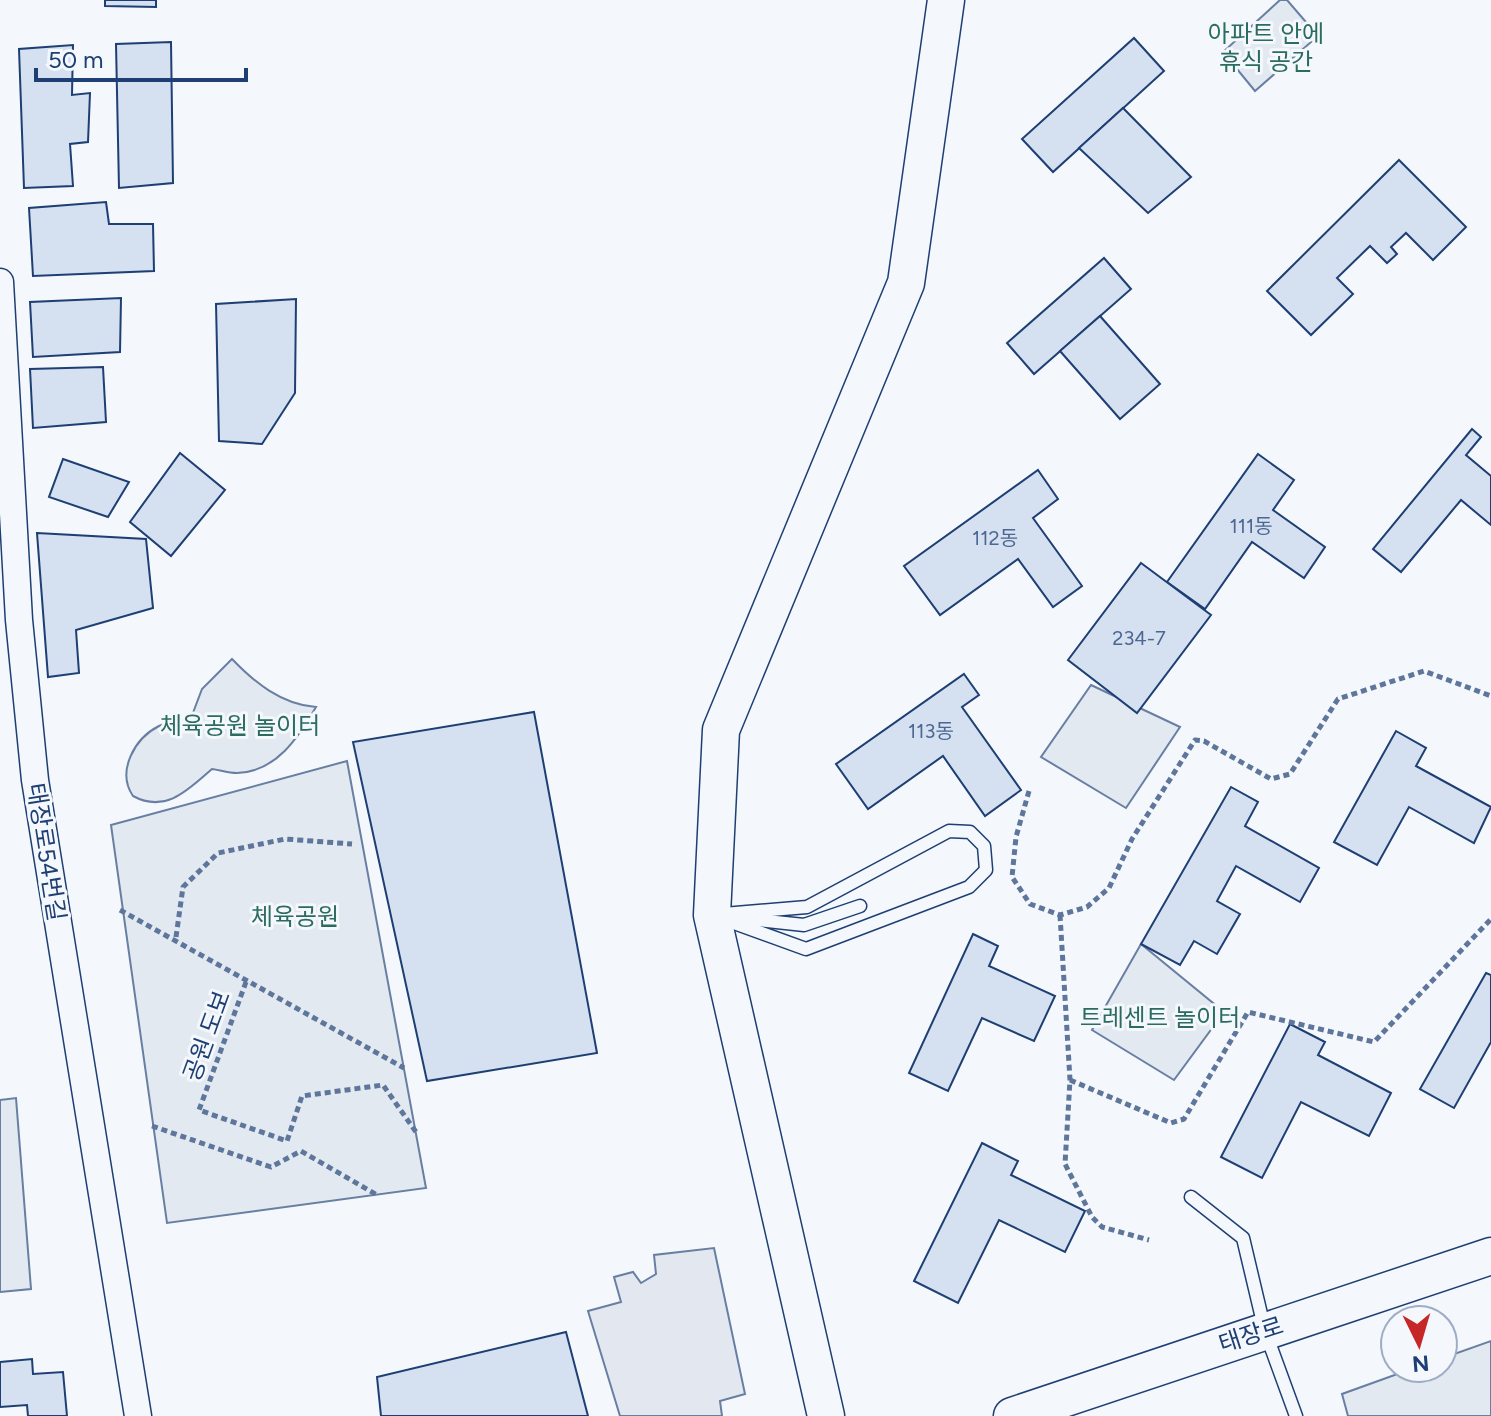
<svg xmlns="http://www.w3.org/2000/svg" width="1491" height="1416" font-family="Figtree,'Noto Sans KR',sans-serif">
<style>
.green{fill:#e3e9f0;stroke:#687fa3;stroke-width:2}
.parking{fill:#e3e8f0;stroke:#687fa3;stroke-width:2}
.building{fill:#d5e0f0;stroke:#1d3f73;stroke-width:2}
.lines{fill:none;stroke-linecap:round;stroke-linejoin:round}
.lane-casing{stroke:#1d3f73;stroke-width:15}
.street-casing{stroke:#1d3f73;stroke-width:29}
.secondary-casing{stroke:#1d3f73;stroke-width:39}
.path{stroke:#5e769c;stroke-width:5;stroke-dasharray:6 4;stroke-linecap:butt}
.lane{stroke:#f4f7fb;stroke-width:12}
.street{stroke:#f4f7fb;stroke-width:26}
.secondary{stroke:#f4f7fb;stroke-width:36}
.labels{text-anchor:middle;stroke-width:6;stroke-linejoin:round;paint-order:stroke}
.number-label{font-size:20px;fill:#4b6792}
.park-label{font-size:24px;fill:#2c6c60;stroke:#f4f7fb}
.street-label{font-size:24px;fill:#1d3f73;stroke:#f4f7fb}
</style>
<rect width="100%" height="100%" fill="#f4f7fb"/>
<g class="green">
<polygon points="1280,0 1287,0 1318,36 1255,91 1223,52"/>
<path d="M232 659C254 682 282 705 316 707 298 738 276 772 237 773 228 773 220 770 212 769 189 789 166 814 133 796 116 771 135 738 159 726 169 721 180 721 191 718L202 689Z"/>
<polygon points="1091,685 1180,727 1126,808 1041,757"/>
<polygon points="347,761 426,1188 167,1223 111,825"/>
<polygon points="1141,944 1224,1012 1174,1080 1092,1030"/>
<polygon points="16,1098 31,1289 0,1292 0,1100"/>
<polygon points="1491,1341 1491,1416 1348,1416 1342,1394 1414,1368 1443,1368 1443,1358"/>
</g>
<polygon class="parking" points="714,1248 745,1394 720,1401 722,1416 620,1416 588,1311 621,1302 614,1277 633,1272 641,1283 656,1274 654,1255"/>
<g class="building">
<polygon points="105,0 156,0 156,7 105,6"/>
<polygon points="1134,38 1164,71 1053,172 1022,139"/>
<polygon points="171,42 173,183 119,188 116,44"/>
<polygon points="73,45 72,95 90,93 88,142 70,144 73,186 24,188 19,49"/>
<polygon points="1123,108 1191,177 1148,213 1079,148"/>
<polygon points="1399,160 1466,227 1433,260 1406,233 1391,247 1397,254 1387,263 1370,246 1337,278 1353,294 1311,335 1267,291"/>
<polygon points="106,202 109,224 153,224 154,271 33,276 29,208"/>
<polygon points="1104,258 1131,289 1034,374 1007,343"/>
<polygon points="121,298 120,352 33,357 30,302"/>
<polygon points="296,299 295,393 262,444 219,441 216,304"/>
<polygon points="1100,316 1160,384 1120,419 1060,351"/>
<polygon points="103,367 106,422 33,428 30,369"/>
<polygon points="1472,429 1481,437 1466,455 1491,476 1491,525 1461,500 1401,572 1373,549"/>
<polygon points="180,453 225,490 171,556 130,522"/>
<polygon points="1258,454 1294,480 1273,510 1325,547 1304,578 1252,542 1205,609 1167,582"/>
<polygon points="63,459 129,482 108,517 49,497"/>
<polygon points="1038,470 1058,499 1033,518 1082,586 1053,607 1018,559 940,615 904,566"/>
<polygon points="37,533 146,539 153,608 76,630 79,673 48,677"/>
<polygon points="1141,563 1211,615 1137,713 1068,660"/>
<polygon points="964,674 979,695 962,707 1021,790 985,816 943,756 868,809 836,764"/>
<polygon points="534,712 597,1053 427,1081 353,742"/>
<polygon points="1396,731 1426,748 1416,766 1491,807 1474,843 1409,807 1377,865 1334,842"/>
<polygon points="1231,787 1258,802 1245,826 1319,868 1300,902 1236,866 1217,901 1240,914 1217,954 1194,941 1180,965 1141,944"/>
<polygon points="973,934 998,946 989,966 1055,996 1034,1041 982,1018 948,1091 909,1073"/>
<polygon points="1486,973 1491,975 1491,1042 1454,1108 1420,1089"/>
<polygon points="1290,1024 1325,1042 1318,1055 1391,1093 1369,1136 1301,1102 1262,1178 1221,1157"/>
<polygon points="982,1143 1018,1161 1011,1175 1085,1211 1065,1252 999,1220 958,1303 914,1281"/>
<polygon points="566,1332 588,1416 381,1416 377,1377"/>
<polygon points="32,1359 33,1374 63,1372 67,1416 28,1416 27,1405 0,1407 0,1362"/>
</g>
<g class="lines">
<g class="lane-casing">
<g id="lane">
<polygon points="949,831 970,832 984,846 986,870 969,887 806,949 712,915 807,907"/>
<polyline points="739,918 804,925 860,906"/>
<polyline points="1191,1197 1243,1238 1265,1331 1296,1416"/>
</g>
</g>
<g class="street-casing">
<polyline id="street" points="0,282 19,620 35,780 138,1416"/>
</g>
<g class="secondary-casing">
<g id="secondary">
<polyline points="826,1416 712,915 721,730 906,283 946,0"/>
<polyline points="1012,1416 1491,1256"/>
</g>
</g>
<g class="path">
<polyline points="1029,791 1016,837 1012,877 1030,904 1060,915 1087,907 1109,888 1132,839 1195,740 1204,741 1271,779 1290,774 1338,699 1424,671 1491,696"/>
<polyline points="120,910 404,1068"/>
<polyline points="1060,915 1070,1080 1065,1164 1092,1217 1102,1227 1149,1240"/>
<polyline points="176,937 183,887 218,853 285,839 352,844"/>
<polyline points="246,982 199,1110 287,1141 302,1096 383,1085 416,1132"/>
<polyline points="1070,1080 1171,1123 1184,1119 1248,1012 1374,1042 1491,919"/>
<polyline points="152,1126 271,1167 301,1151 377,1195"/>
</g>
<use href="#lane" class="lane"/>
<use href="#street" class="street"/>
<use href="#secondary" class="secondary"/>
</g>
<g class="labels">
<g class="number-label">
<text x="1251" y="533">111동</text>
<text x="995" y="545">112동</text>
<text x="1139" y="645">234-7</text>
<text x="931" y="738">113동</text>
</g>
<g class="park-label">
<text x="1266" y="42">아파트 안에<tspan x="1266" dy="28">휴식 공간</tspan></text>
<text x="240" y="734">체육공원 놀이터</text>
<text x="295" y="925">체육공원</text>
<text x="1160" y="1026">트레센트 놀이터</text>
</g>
<g class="street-label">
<text transform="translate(46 852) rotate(81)" y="8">태장로54번길</text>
<text transform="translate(207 1036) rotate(-70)" y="8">공원 도보</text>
<text transform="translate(1251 1335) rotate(-18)" y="8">태장로</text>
</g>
</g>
<g transform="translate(1419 1344) rotate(175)"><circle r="38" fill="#f4f7fb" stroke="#9eadc5" stroke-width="2"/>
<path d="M0-6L14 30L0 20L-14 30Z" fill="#c62828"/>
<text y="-12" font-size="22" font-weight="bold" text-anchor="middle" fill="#1d3f73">N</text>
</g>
<path d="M36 68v12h210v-12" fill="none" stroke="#1d3f73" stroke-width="4"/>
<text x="48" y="68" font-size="24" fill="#1d3f73" stroke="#f4f7fb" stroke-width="6" paint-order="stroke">50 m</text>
</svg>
